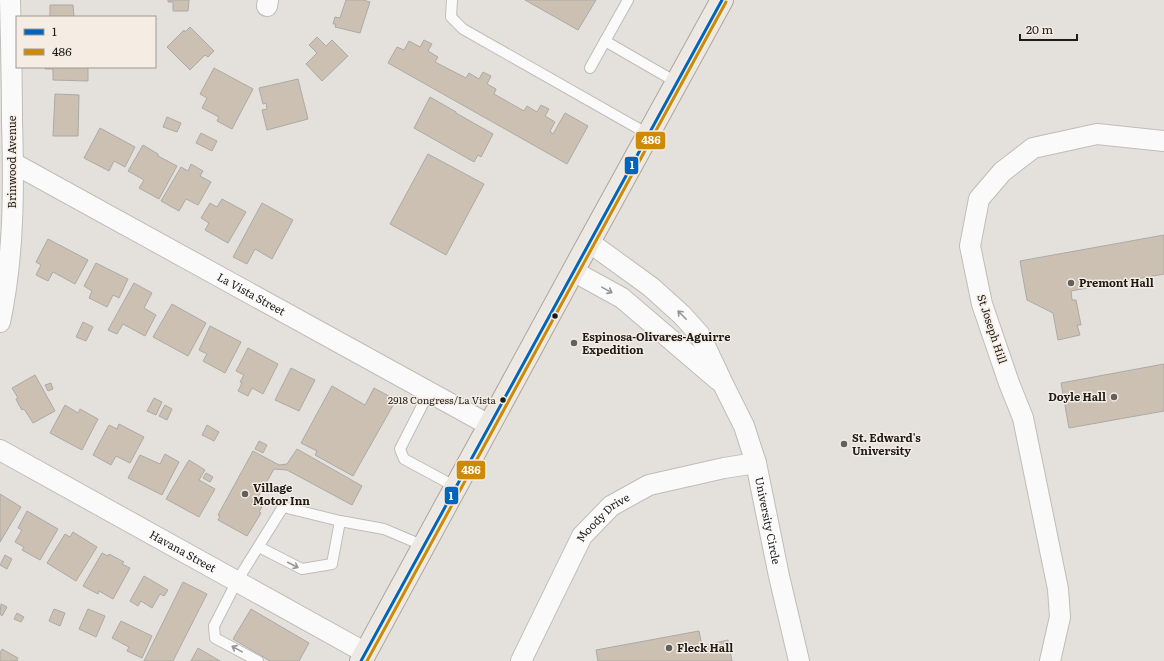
<svg xmlns="http://www.w3.org/2000/svg" width="1164" height="661" font-family="Literata,serif">
<style>
.building{fill:#ccc0b2;stroke:#acaaa6}
.lines{fill:none;stroke-linecap:round;stroke-linejoin:round}
.service-casing{stroke:#c0bdb9;stroke-width:12}
.minor-casing{stroke:#c0bdb9;stroke-width:22}
.primary-casing{stroke:#aea69c;stroke-width:24}
.service{stroke:#fbfafa;stroke-width:10}
.minor{stroke:#fbfafa;stroke-width:20}
.primary{stroke:#ece8e4;stroke-width:22}
.bus-1-casing{stroke:#f5ede4;stroke-width:6}
.bus-2-casing{stroke:#f5ede4;stroke-width:6}
.bus-1{stroke:#0065bd;stroke-width:3}
.bus-2{stroke:#cc8a05;stroke-width:3}
.oneway{stroke:#989694}
.poi-dot{fill:#63605c;stroke:#f5ede4;stroke-width:1.5}
.bus-dot{fill:#1e1b18;stroke:#f5ede4;stroke-width:1.5}
.labels{text-anchor:middle;stroke-width:3;stroke-linejoin:round;paint-order:stroke}
.bus-label{font-size:10px;fill:#1e1b18;stroke:#f5ede4;text-anchor:end}
.street-label{font-size:11px;fill:#1e1b18;stroke:#f5ede4}
.poi-label{font-size:11px;font-weight:bold;fill:#1e1b18;stroke:#f5ede4;text-anchor:start}
.line-badge{stroke:#f5ede4;stroke-width:1.5}
.badge-label{font-size:11px;text-anchor:middle;font-weight:bold;fill:#fff}
</style>
<rect width="100%" height="100%" fill="#e4e0db"/>
<g class="building">
<polygon points="168,0 189,0 188,11 173,11 173,2 168,2"/>
<polygon points="346,0 363,0 370,2 360,33 335,27 336,24 333,24 335,17 340,18"/>
<polygon points="525,0 596,0 578,30"/>
<polygon points="50,5 73,5 74,17 50,17"/>
<polygon points="190,27 214,51 208,57 205,55 190,70 167,47 184,30 185,32"/>
<polygon points="317,37 326,46 332,40 348,56 322,81 306,64 317,53 309,45"/>
<polygon points="424,40 432,44 428,51 438,57 435,62 466,78 469,73 479,79 483,72 491,76 487,84 496,89 494,94 524,111 527,106 537,112 541,105 549,109 545,116 555,122 550,131 553,134 565,113 588,126 567,164 388,63 397,47 404,50 409,41 420,47"/>
<polygon points="45,67 88,67 88,81 53,80 53,69 45,69"/>
<polygon points="214,68 253,89 232,129 217,121 219,117 202,108 207,98 200,94"/>
<polygon points="298,79 308,119 267,130 262,110 267,109 266,103 263,104 259,88"/>
<polygon points="55,94 79,95 78,136 53,136"/>
<polygon points="430,97 456,112 456,113 493,134 481,157 478,155 474,162 414,128"/>
<polygon points="167,117 181,123 177,132 163,127"/>
<polygon points="100,128 135,147 125,167 114,161 109,171 84,158"/>
<polygon points="201,133 217,141 212,151 196,143"/>
<polygon points="143,145 158,154 158,156 177,166 159,199 139,188 144,180 128,171"/>
<polygon points="428,154 484,184 446,255 390,224"/>
<polygon points="191,164 203,171 200,176 211,182 198,205 186,199 179,211 161,201 181,167 188,171"/>
<polygon points="222,199 246,212 228,243 205,230 209,223 201,218 210,203 217,207"/>
<polygon points="262,203 293,220 272,259 255,249 247,264 233,257"/>
<polygon points="1164,235 1164,274 1071,291 1072,300 1076,300 1081,325 1077,325 1080,335 1058,340 1053,313 1027,300 1020,261"/>
<polygon points="48,239 88,260 75,284 53,272 48,281 36,275 41,265 36,262"/>
<polygon points="96,263 128,279 119,298 113,295 107,307 89,298 92,291 84,286"/>
<polygon points="134,283 152,293 144,308 156,315 145,336 123,324 117,334 108,330"/>
<polygon points="172,304 206,323 188,356 153,337"/>
<polygon points="83,322 93,327 86,341 76,337"/>
<polygon points="210,326 241,342 225,373 203,361 207,354 199,350"/>
<polygon points="248,348 278,364 263,394 252,388 248,396 238,391 242,383 240,382 244,375 236,371"/>
<polygon points="1164,364 1164,411 1069,428 1061,383"/>
<polygon points="291,368 315,380 299,411 275,400"/>
<polygon points="35,375 55,411 33,423 24,409 22,410 19,405 16,399 18,398 12,388"/>
<polygon points="51,383 53,389 48,391 45,385"/>
<polygon points="332,386 365,405 374,388 396,400 353,476 315,455 317,451 301,443"/>
<polygon points="154,398 162,402 156,415 147,411"/>
<polygon points="65,405 78,413 80,409 98,419 82,450 50,433"/>
<polygon points="165,405 172,409 167,420 159,416"/>
<polygon points="119,424 144,437 130,463 116,456 111,465 93,455 109,425 117,429"/>
<polygon points="207,425 219,432 214,441 202,435"/>
<polygon points="259,441 267,445 263,453 255,449"/>
<polygon points="297,449 362,486 352,505 287,470 274,469 255,502 262,507 259,512 261,513 247,536 218,520 220,516 218,515 253,451 279,465 287,464"/>
<polygon points="165,454 179,462 162,495 128,478 140,455 160,464"/>
<polygon points="189,460 205,470 199,480 215,489 199,517 166,499"/>
<polygon points="206,473 213,477 210,482 203,478"/>
<polygon points="0,494 21,507 0,542"/>
<polygon points="27,511 58,529 40,560 22,550 24,547 15,542 22,530 18,528"/>
<polygon points="73,532 97,547 76,581 47,563 65,534 70,537"/>
<polygon points="102,553 108,556 109,554 124,562 122,564 130,568 113,599 99,591 98,594 83,586"/>
<polygon points="5,555 12,559 7,569 0,565"/>
<polygon points="144,576 168,590 164,596 160,594 152,608 141,601 138,606 130,601"/>
<polygon points="183,582 207,594 173,661 144,661"/>
<polygon points="1,604 7,607 2,616 0,614"/>
<polygon points="54,609 65,613 60,626 49,621"/>
<polygon points="88,609 105,616 96,637 79,629"/>
<polygon points="251,609 309,643 299,661 270,661 233,639"/>
<polygon points="17,613 24,617 21,622 14,619"/>
<polygon points="121,621 152,636 142,658 127,651 129,647 112,638"/>
<polygon points="699,631 702,646 728,640 732,661 598,661 596,650"/>
<polygon points="198,648 220,661 191,661"/>
<polygon points="2,649 18,658 17,660 18,661 0,661 0,653"/>
</g>
<g class="lines">
<g class="service-casing">
<g id="service">
<polyline points="452,0 451,17 463,29 648,134"/>
<polyline points="628,0 605,41 676,82"/>
<polyline points="590,68 605,41"/>
<polyline points="429,392 400,449 404,459 456,487"/>
<polyline points="259,547 302,569 332,564 340,521"/>
<polyline points="258,661 215,638 214,626 237,581 283,507 340,521 384,529 424,546"/>
</g>
</g>
<g class="minor-casing">
<g id="minor">
<polyline points="267,6 268,0"/>
<path id="s1" d="M13 163 489 425"/>
<path id="s2" d="M589 242 651 287 682 315 700 335 723 384 744 426 756 463 779 576 799 661"/>
<polyline points="573,271 622,298 718,380"/>
<path d="M0 322C14 256 14 189 12 122 12 81 11 41 10 0"/>
<path id="s3" d="M0 450 366 653"/>
<path id="s4" d="M521 661 582 536 611 506 649 485 724 468 756 463"/>
<polyline points="1050,661 1060,617 1058,589 1023,418 1009,383 982,304 970,246 979,199 1002,172 1033,148 1097,134 1164,141"/>
</g>
</g>
<g class="primary-casing">
<polyline id="primary" points="361,661 589,242 722,0"/>
</g>
<use href="#service" class="service"/>
<use href="#minor" class="minor"/>
<use href="#primary" class="primary"/>
<g class="bus-1-casing">
<polyline id="bus-1" points="361,661 722,0"/>
</g>
<g class="bus-2-casing">
<polyline id="bus-2" points="367,661 726,2"/>
</g>
<use href="#bus-1" class="bus-1"/>
<use href="#bus-2" class="bus-2"/>
</g>
<defs><path id="oneway-shaft" d="M-6 0H5M1.5-3L5.5 0L1.5 3" fill="none" stroke-width="1.6" stroke-linecap="round" stroke-linejoin="round"/></defs>
<g class="oneway">
<use href="#oneway-shaft" transform="translate(607 290) rotate(29)"/>
<use href="#oneway-shaft" transform="translate(682 315) rotate(-135)"/>
<use href="#oneway-shaft" transform="translate(293 565) rotate(27)"/>
<use href="#oneway-shaft" transform="translate(237 649) rotate(-151)"/>
</g>
<g class="poi-dot">
<circle cx="1071" cy="283" r="4"/>
<circle cx="574" cy="343" r="4"/>
<circle cx="1114" cy="397" r="4"/>
<circle cx="844" cy="444" r="4"/>
<circle cx="245" cy="494" r="4"/>
<circle cx="669" cy="648" r="4"/>
</g>
<g class="bus-dot">
<circle cx="555" cy="316" r="3.5"/>
<circle cx="503" cy="400" r="3.5"/>
</g>
<g class="labels">
<g class="bus-label">
<text x="496" y="404">2918 Congress/La Vista</text>
</g>
<g class="street-label">
<text transform="translate(12 162) rotate(-90)" y="4">Brinwood Avenue</text>
<text dy="4" stroke="none"><textPath href="#s1" startOffset="272">La Vista Street</textPath></text>
<text transform="translate(992 329) rotate(72)" y="4">St Joseph Hill</text>
<text dy="4" stroke="none"><textPath href="#s4" startOffset="167">Moody Drive</textPath></text>
<text dy="4" stroke="none"><textPath href="#s2" startOffset="344">University Circle</textPath></text>
<text dy="4" stroke="none"><textPath href="#s3" startOffset="209">Havana Street</textPath></text>
</g>
<g class="poi-label">
<text x="1079" y="287">Premont Hall</text>
<text x="582" y="341">Espinosa-Olivares-Aguirre<tspan x="582" dy="13">Expedition</tspan></text>
<text x="1106" y="401" text-anchor="end">Doyle Hall</text>
<text x="852" y="442">St. Edward's<tspan x="852" dy="13">University</tspan></text>
<text x="253" y="492">Village<tspan x="253" dy="13">Motor Inn</tspan></text>
<text x="677" y="652">Fleck Hall</text>
</g>
</g>
<g class="line-badge">
<rect x="635" y="131" width="31" height="19" rx="4" fill="#cc8a05"/>
<rect x="624" y="156" width="15" height="19" rx="4" fill="#0065bd"/>
<rect x="456" y="460" width="30" height="20" rx="4" fill="#cc8a05"/>
<rect x="444" y="486" width="15" height="19" rx="4" fill="#0065bd"/>
</g>
<g class="badge-label">
<text x="651" y="144">486</text>
<text x="632" y="169">1</text>
<text x="471" y="474">486</text>
<text x="451" y="500">1</text>
</g>
<rect x="16" y="16" width="140" height="52" fill="#f5ede4" stroke="#9f9992"/>
<rect x="24" y="29" width="20" height="6" fill="#0065bd" stroke="#9f9992"/>
<text x="52" y="36" font-size="12" fill="#1e1b18">1</text>
<rect x="24" y="49" width="20" height="6" fill="#cc8a05" stroke="#9f9992"/>
<text x="52" y="56" font-size="12" fill="#1e1b18">486</text>
<path d="M1020 34v6h57v-6" fill="none" stroke="#1e1b18" stroke-width="2"/>
<text x="1026" y="34" font-size="12" fill="#1e1b18" stroke="#f5ede4" stroke-width="3" paint-order="stroke">20 m</text>
</svg>
